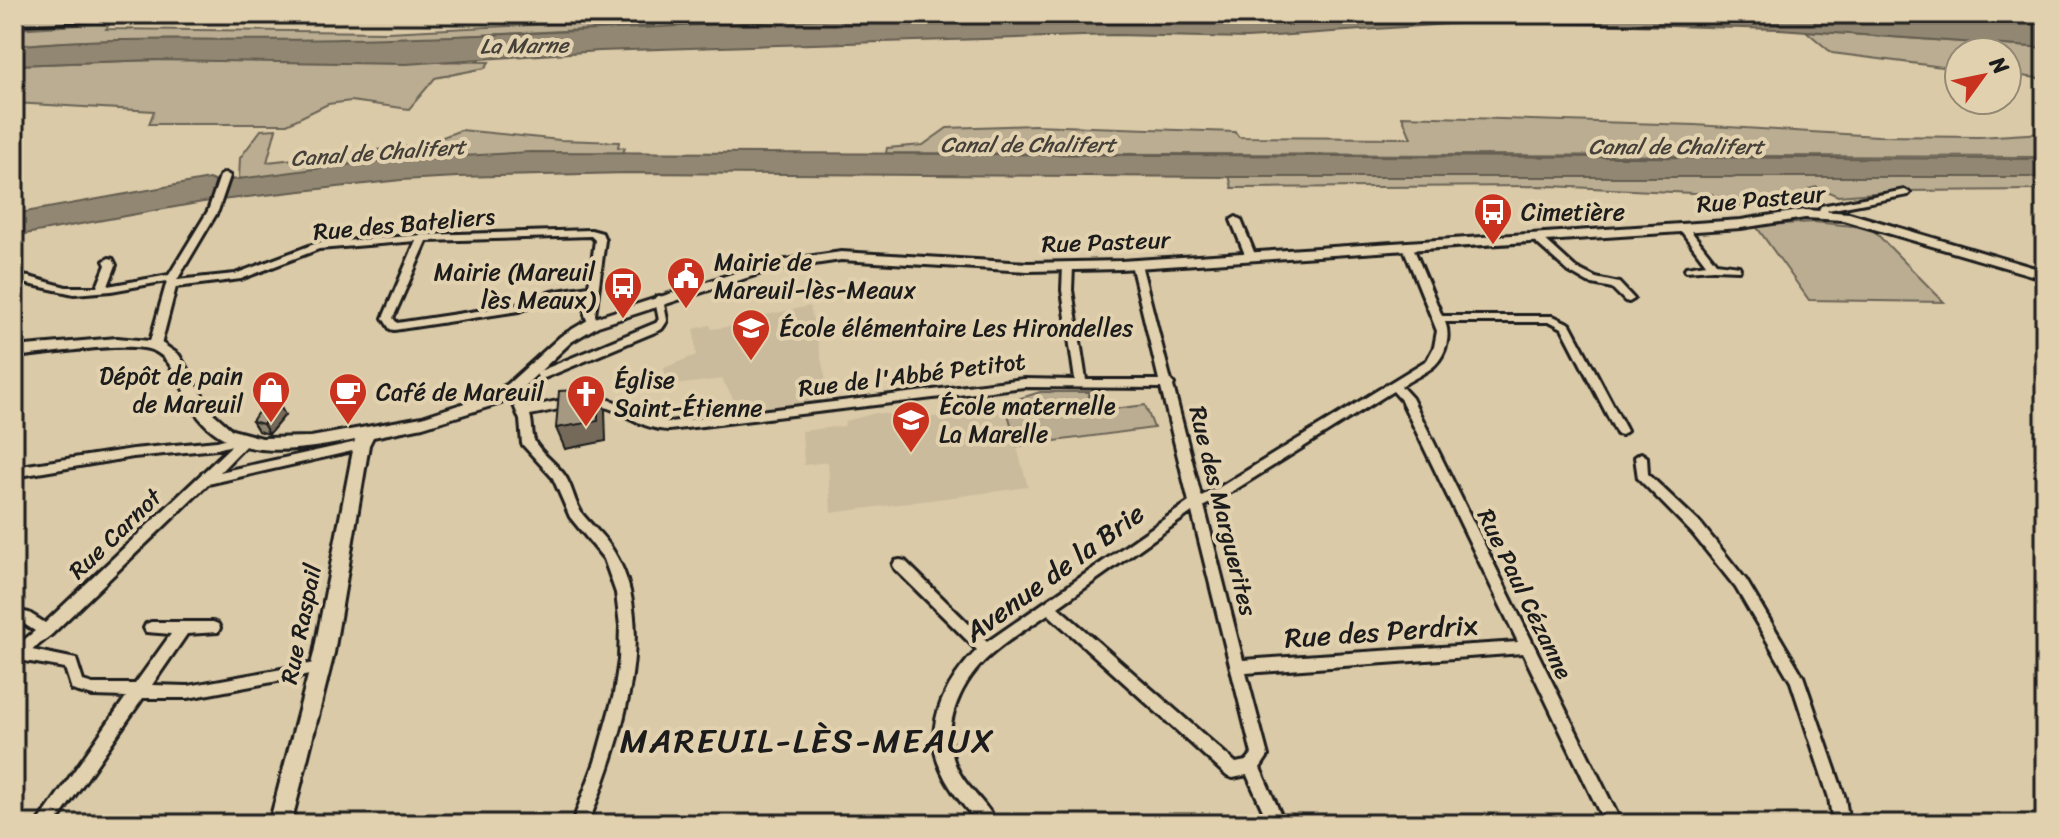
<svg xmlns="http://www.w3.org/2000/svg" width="2059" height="838" font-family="Sriracha,sans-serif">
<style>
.built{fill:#cabb9c}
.green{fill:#baad91;stroke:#6b6456;stroke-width:2}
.water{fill:#928772;stroke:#635c50;stroke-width:2}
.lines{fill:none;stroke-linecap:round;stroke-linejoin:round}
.pedestrian-casing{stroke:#1c1c1c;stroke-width:14}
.minor-casing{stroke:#1c1c1c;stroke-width:6}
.tertiary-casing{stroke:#1c1c1c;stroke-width:6}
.pedestrian{stroke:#e2d1ae;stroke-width:8}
.minor{fill:#e2d1ae;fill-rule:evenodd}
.tertiary{fill:#e2d1ae;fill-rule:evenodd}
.rail{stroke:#1c1c1c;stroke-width:3}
.wall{fill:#8e846f;stroke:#1c1c1c;stroke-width:2}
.shaded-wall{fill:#746b5a;stroke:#1c1c1c;stroke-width:2}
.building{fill:#a59981;stroke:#1c1c1c;stroke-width:2}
.labels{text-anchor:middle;stroke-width:8;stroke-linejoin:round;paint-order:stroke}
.far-water-label{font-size:22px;font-style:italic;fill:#45413a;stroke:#e2d1ae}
.street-label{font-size:24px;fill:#1c1c1c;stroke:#e2d1ae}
.poi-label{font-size:24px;fill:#1c1c1c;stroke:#e2d1ae;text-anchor:start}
.near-street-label{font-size:28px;fill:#1c1c1c;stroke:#e2d1ae}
.near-quarter-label{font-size:34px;letter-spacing:2px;fill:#1c1c1c;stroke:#e2d1ae}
</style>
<rect width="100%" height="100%" fill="#dacaa8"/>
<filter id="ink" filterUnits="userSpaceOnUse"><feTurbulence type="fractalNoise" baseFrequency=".0125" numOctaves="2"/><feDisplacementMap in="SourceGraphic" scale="16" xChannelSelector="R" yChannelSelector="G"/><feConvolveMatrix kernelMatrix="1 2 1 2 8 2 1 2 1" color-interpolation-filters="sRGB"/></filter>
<g filter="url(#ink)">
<g class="built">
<polygon points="65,14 296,14 14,29 14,16"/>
<polygon points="810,306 830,400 741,412 722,379 667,386 664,368 696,355 694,329 710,325 712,329 762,322 761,316"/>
<polygon points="1006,408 1028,487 831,513 828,462 804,465 802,431 844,426 845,421 876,413 892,415 893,422"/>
</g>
<g class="green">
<path d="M653 19 654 26C548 32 442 38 337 40 229 41 122 36 14 46V29L110 23 106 29 388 32Z"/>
<polygon points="1806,31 2045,48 2045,79 2007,74 2007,52 1959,52 1959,69 1832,53"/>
<polygon points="213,58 489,62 485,68 435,78 409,109 351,101 328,104 287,124 149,124 154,111 14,103 14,65"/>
<polygon points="1402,116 1695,125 1878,136 1979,137 2045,133 2045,157 886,153 887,148 923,145 947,128 1034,125 1235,132 1239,137 1411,138"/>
<polygon points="276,129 267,162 422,145 461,130 560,140 619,142 618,147 625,148 621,157 239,179 240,158 261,130"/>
<polygon points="1930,173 2045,176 2045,190 1898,191 1838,196 1817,187 1809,189 1817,202 1719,208 1712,194 1551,186 1232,188 1229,175"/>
<polygon points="1814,222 1871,228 1944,302 1809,300 1756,226"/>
<polygon points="1040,392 1089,392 1089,412 1145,405 1154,428 1017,446 1005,403"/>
</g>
<g class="water">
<path d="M922 14H1952L2045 20V48L1779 29 1491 21 1247 38 1116 35 779 45 600 51 406 64 155 60 14 65V46C123 35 232 42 341 39 535 35 729 23 922 14Z"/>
<polygon points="530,152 2045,159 2045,177 1227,177 628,173 458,177 401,180 203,202 14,236 14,214 209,179 216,182 375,161"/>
</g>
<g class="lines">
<g class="pedestrian-casing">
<polyline id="pedestrian" points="541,375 659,326 663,320 659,300"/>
</g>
<g class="minor-casing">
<g id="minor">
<path d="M225 173 230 176 218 211 177 280 235 274 317 243 423 235 591 230 602 233 605 240 595 315 598 323 597 325H589L585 315 588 293 557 297 519 311 394 330 390 329 383 318 416 241 319 249 241 279 176 287 161 345 155 349 149 345 167 281 111 291 74 294 14 281V275L29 277 66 287H97L106 265 104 261 109 258 113 259 116 265 108 286 169 275 208 211 220 176ZM591 236 595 240 589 286 551 292 517 305 397 323 393 318 427 241Z"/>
<polygon points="1905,190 1910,193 1908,195 1828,210 1826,215 1823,216 1818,213 1821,206"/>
<polygon points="1236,217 1241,220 1256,257 1255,259 1247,259 1246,257 1231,220"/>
<polygon points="1684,225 1687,226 1716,263 1739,266 1740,268 1739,270 1713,269 1686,271 1685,269 1686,267 1706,264 1679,228"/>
<polygon points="1537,235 1541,236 1576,268 1596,278 1619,283 1634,299 1629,302 1625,301 1612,288 1588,283 1569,272 1533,240 1533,236"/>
<path d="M1408 244 1413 247 1442 316H1553L1570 324 1627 431 1621 435 1617 434 1562 328 1551 322H1445C1451 336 1446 354 1435 365 1426 373 1412 379 1401 386L1412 398 1622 824H1605L1523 653 1246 673 1268 756 1260 768 1285 824H1269L1247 775 1233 778 1227 776 1048 614C1029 627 1009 639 992 654 962 679 940 724 955 764 964 787 987 802 997 824H979C963 805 946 786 938 762 925 720 948 679 977 650L895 569 893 565 895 561 900 560 905 561 987 642 1189 502 1161 388 1024 387 669 430C642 429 628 414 605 407 582 401 553 411 530 415 533 424 531 437 536 444 544 456 557 464 565 476 573 488 574 503 583 515 593 527 606 538 614 552 661 628 618 749 588 824H572L595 762 614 694 619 660 620 626 616 593 604 559 570 517 553 478 522 444 520 420 507 388 509 385H517L527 407C553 403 583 393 609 400 630 406 646 421 669 422L1024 379 1075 380 1062 290 1063 266 1068 263 1073 266 1072 290 1086 380H1159L1131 264 1136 261 1141 264 1171 381 1174 384 1173 386 1201 496 1215 490 1427 360 1434 347 1437 331 1403 247ZM1393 391 1401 400 1518 642 1243 660 1204 506 1225 496ZM1192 512 1252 754 1246 761 1236 763 1058 607Z"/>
<polygon points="239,435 248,438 250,441 220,472 361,441 367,445 361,449 208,484 51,635 32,650 76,659 83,681 93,684 135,684 171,634 146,632 144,628 146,624 151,622 213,622 218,624 220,628 218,632 187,634 152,685 188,686 320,662 325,664 327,668 325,672 188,698 143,698 55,824 37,824 126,697 93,696 72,690 65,668 19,660 14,662 14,648 35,631 21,622 14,622 14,610 29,613 45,623 232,445 217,449 133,457 14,477 14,467 133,449 217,441"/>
<polygon points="1641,453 1647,457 1648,474 1702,525 1746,580 1803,676 1845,798 1849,824 1833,824 1829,798 1791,682 1736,588 1692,533 1638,478 1635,457"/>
</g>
</g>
<g class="tertiary-casing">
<path id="tertiary" d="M1805 210 1849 213 2045 271V279L1843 220 1805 218 1741 228 1121 269 1028 271 841 260 768 271 598 326 571 342 518 392 501 403 423 427 373 437 369 445 334 653 291 824H269L314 653 355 440C307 449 240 463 203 422 192 411 186 393 178 379 172 367 164 353 149 349 118 342 49 354 14 357V347L117 338 160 342 179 355 213 413 232 430 262 438 311 437 422 417 489 395 508 384 561 336 588 320 766 263 841 252 1028 263 1121 261 1741 220Z"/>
</g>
<use href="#pedestrian" class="pedestrian"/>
<use href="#minor" class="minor"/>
<use href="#tertiary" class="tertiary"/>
<polyline class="rail" points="14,26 253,14"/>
</g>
<polygon class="wall" points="285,415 269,434 258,431 252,421"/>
<g class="shaded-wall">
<polygon points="598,389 605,410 606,441 565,449 556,428"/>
<polygon points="279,404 285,415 269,434 263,424"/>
</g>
<g class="building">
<polygon points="598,389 598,421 556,428 559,391"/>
<polygon points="279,404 263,424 252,421 263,405"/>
</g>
</g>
<defs>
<g id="bus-pin" transform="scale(2)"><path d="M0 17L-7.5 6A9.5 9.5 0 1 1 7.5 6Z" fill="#c8321e" stroke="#e2d1ae"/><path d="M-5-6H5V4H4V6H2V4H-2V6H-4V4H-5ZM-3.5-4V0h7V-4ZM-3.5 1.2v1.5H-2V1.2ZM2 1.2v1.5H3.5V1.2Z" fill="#fff"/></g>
<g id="civic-pin" transform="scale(2)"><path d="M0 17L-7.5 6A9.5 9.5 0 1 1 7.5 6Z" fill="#c8321e" stroke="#e2d1ae"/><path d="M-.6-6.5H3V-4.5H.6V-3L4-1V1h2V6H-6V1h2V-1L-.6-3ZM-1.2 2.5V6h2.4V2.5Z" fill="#fff"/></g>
<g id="school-pin" transform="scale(2)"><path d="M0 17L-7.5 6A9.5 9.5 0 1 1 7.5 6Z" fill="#c8321e" stroke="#e2d1ae"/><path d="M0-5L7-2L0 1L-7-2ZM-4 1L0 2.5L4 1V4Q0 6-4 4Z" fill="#fff"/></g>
<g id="shop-pin" transform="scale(2)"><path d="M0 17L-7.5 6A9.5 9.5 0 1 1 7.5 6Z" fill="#c8321e" stroke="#e2d1ae"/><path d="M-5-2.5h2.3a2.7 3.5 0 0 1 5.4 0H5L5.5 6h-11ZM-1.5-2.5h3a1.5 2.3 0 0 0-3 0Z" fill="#fff"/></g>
<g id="cafe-pin" transform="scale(2)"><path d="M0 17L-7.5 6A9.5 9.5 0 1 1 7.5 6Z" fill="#c8321e" stroke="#e2d1ae"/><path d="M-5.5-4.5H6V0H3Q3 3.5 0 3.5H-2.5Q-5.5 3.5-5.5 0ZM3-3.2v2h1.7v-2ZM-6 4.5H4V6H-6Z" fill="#fff"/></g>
<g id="church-pin" transform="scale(2)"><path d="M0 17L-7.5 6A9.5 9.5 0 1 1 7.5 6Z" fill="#c8321e" stroke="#e2d1ae"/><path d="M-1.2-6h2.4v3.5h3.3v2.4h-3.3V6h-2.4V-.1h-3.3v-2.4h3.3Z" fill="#fff"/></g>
</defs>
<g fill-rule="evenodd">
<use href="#bus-pin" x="1493" y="212"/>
<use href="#civic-pin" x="686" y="276"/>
<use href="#bus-pin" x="623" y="286"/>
<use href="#school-pin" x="751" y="328"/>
<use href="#shop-pin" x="271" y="390"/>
<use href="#cafe-pin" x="348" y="392"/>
<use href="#church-pin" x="586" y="394"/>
<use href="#school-pin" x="911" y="420"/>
</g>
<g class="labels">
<g class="far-water-label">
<text transform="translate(524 45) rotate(-1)" y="8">La Marne</text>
<text x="1028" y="152">Canal de Chalifert</text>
<text x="1676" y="154">Canal de Chalifert</text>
<text transform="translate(378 152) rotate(-4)" y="8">Canal de Chalifert</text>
</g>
<g class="street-label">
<text transform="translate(1761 199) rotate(-5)" y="8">Rue Pasteur</text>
<text transform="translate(404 224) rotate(-5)" y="8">Rue des Bateliers</text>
<text transform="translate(1106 242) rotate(-2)" y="8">Rue Pasteur</text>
<text transform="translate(912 375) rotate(-7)" y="8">Rue de l'Abbé Petitot</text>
<text transform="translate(1223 511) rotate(76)" y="8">Rue des Marguerites</text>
<text transform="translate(115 534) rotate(-44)" y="8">Rue Carnot</text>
<text transform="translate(1525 594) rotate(64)" y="8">Rue Paul Cézanne</text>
<text transform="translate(301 624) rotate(-78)" y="8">Rue Raspail</text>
</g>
<g class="poi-label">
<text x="1521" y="220">Cimetière</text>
<text x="714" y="270">Mairie de<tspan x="714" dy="28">Mareuil-lès-Meaux</tspan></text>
<text x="595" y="280" text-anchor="end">Mairie (Mareuil<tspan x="595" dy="28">lès Meaux)</tspan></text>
<text x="779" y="336">École élémentaire Les Hirondelles</text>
<text x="243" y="384" text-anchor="end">Dépôt de pain<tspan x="243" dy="28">de Mareuil</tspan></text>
<text x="614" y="388">Église<tspan x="614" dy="28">Saint-Étienne</tspan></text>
<text x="376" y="400">Café de Mareuil</text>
<text x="939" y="414">École maternelle<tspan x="939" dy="28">La Marelle</tspan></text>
</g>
<g class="near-street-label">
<text transform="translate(1054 572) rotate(-36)" y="10">Avenue de la Brie</text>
<text transform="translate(1381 631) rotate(-4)" y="10">Rue des Perdrix</text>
</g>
<g class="near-quarter-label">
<text x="808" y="752">MAREUIL-LÈS-MEAUX</text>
</g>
</g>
<rect width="2059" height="838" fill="none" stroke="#e2d1ae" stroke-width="48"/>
<rect x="24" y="24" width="2011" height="790" fill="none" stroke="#1c1c1c" stroke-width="3" filter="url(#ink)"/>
<g transform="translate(1983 76) rotate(57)"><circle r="38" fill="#e2d1ae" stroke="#938974" stroke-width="2"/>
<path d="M0-6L14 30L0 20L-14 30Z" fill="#c8321e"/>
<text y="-12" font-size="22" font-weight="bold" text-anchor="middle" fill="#1c1c1c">N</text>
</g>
</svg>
